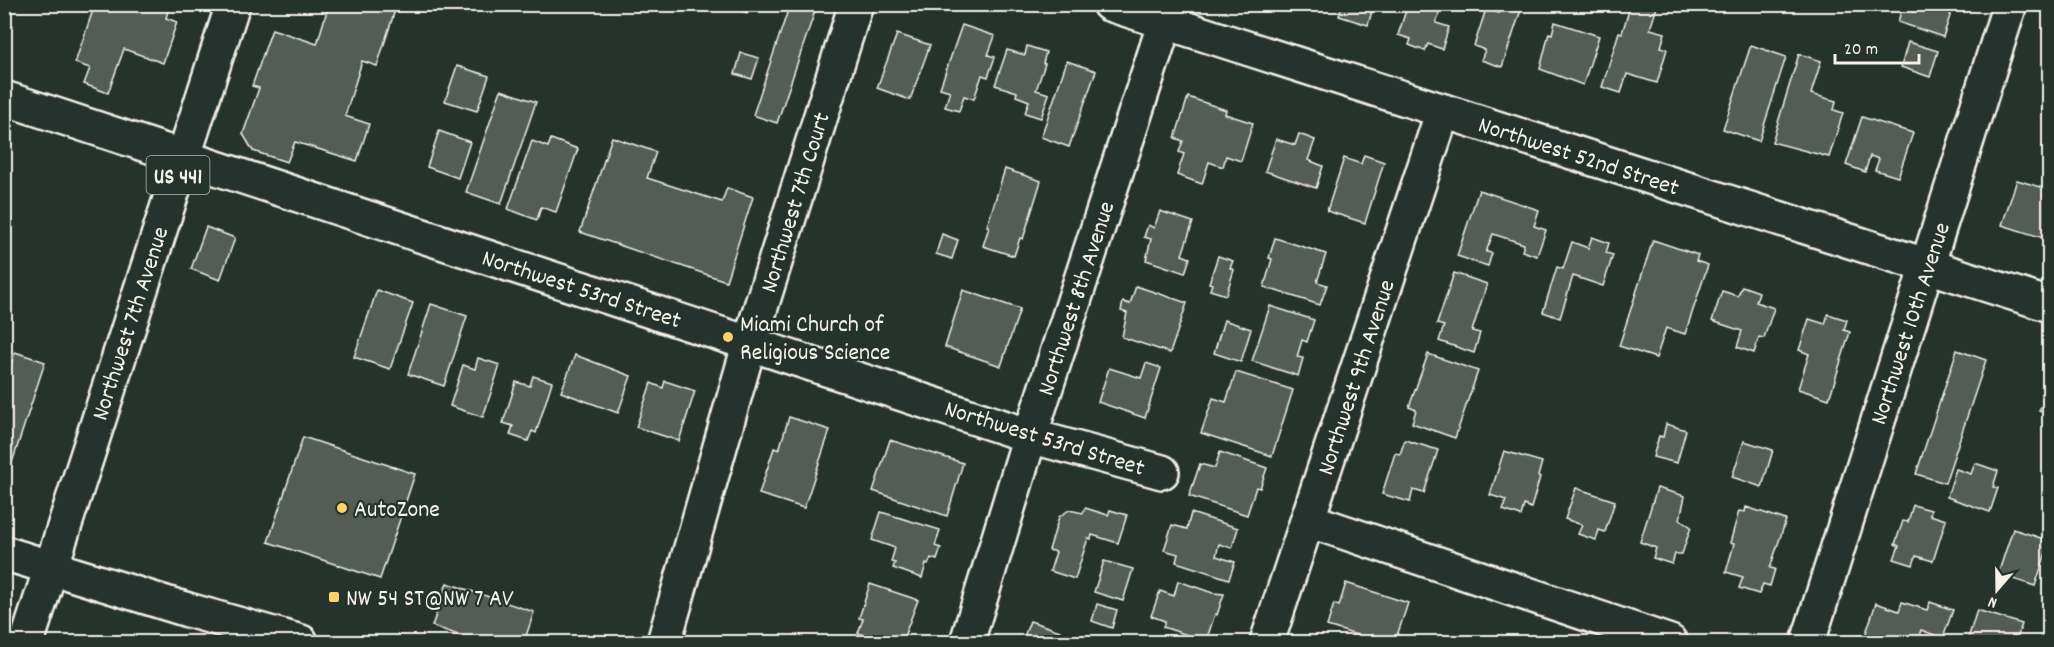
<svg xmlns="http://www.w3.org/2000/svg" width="2054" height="647" font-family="Dekko,sans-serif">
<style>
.building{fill:#525c55;stroke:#f4f1e8;stroke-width:1.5}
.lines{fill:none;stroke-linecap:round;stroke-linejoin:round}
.minor-casing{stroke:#f4f1e8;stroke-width:38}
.major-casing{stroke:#f4f1e8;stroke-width:38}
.minor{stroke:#26332d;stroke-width:33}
.major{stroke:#26332d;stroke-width:33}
.poi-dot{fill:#ffd166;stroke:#26332d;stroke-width:2}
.labels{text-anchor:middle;stroke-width:4.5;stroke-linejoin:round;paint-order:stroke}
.shield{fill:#26332d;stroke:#b6b8b0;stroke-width:1.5}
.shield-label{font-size:22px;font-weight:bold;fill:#f4f1e8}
.street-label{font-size:24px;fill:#f4f1e8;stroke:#26332d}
.poi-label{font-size:24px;fill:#f4f1e8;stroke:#26332d;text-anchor:start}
</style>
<rect width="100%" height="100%" fill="#26332d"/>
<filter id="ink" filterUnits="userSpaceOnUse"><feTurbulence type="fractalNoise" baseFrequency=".0167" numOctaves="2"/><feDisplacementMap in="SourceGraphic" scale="12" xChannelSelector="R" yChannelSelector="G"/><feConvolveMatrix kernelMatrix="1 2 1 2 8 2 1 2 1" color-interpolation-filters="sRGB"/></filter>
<g filter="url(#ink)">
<g class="building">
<polygon points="95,4 170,4 166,18 177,22 163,63 124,49 108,93 84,84 90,68 75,63"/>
<polygon points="329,4 397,4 377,66 362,61 345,116 369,124 357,161 295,142 287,162 253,151 243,134 259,88 252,86 272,29 317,44"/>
<polygon points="720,4 750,4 748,13"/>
<polygon points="790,4 817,5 777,123 753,115"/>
<polygon points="1338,4 1374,4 1368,25 1339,16 1342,6"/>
<polygon points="1408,4 1442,4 1436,23 1449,27 1442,49 1428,44 1425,51 1409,45 1411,39 1398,35"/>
<polygon points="1501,4 1523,4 1502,67 1481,60 1485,50 1474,46 1486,9 1499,13"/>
<polygon points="1631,4 1658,4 1650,29 1665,33 1661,47 1667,49 1657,83 1627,74 1621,93 1602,87 1619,32 1622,33"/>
<polygon points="1917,4 1954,4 1943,37 1898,22 1902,8 1914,12"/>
<polygon points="1555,22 1599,36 1583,85 1540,69 1549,33 1552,34"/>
<polygon points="962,25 995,36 988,55 995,57 988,77 982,75 974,99 964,96 959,111 945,107 950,91 940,88"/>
<polygon points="897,34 930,45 910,100 877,88"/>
<polygon points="1908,42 1938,51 1930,77 1901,67"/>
<polygon points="1751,45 1786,57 1759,141 1723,129"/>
<polygon points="1027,46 1046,52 1043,63 1045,64 1036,90 1049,94 1041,118 1025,113 1029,101 1016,96 1017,92 995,85 1007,50 1025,55"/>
<polygon points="741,53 759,58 752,79 735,74"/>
<polygon points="1799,54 1821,61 1811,94 1836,101 1834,110 1843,113 1829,157 1772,142"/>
<polygon points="1067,61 1096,71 1069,147 1041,137"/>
<polygon points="457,66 489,76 477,111 445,101"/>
<polygon points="2050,85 2050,112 2042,110"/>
<polygon points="501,90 536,102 501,204 466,192"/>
<polygon points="1188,97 1226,110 1225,114 1253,123 1241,161 1226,156 1223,167 1209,162 1202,184 1177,175 1184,154 1179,152 1183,141 1175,138"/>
<polygon points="1862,117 1913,133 1898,177 1875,170 1879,159 1870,156 1865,172 1846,165"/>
<polygon points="439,131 470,142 458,178 427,167"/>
<polygon points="1299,134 1315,140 1308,160 1323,166 1316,188 1265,171 1276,139 1295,145"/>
<polygon points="612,137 656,152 647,178 722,202 727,188 753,197 726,281 580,232"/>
<polygon points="551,139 578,149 556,212 541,207 537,220 508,209 532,141 548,147"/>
<polygon points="1364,155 1384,162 1365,223 1327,211 1344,158 1361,164"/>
<polygon points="1005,169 1041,181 1023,239 1020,238 1014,256 983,246 989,227 987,226"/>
<polygon points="2017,180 2050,190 2050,240 2002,225"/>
<polygon points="1479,190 1539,210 1534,226 1546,230 1537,256 1522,251 1524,244 1493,234 1486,252 1492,253 1488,266 1457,256"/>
<polygon points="1160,211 1193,222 1182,255 1190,258 1185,273 1146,260 1151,239 1144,237 1148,225 1154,228"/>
<polygon points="206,227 235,238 220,280 191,269"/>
<polygon points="942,234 958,240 952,259 936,254"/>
<polygon points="1592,237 1609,243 1606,253 1613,255 1603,286 1573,276 1560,318 1543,312 1557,267 1563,269 1572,242 1588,248"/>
<polygon points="1275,238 1326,254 1317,282 1327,285 1320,305 1264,287 1272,259 1269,258"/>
<polygon points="1653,240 1698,255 1696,261 1708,265 1685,334 1666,328 1656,358 1619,346"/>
<polygon points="1218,256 1233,261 1230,268 1234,270 1226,295 1210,290 1212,284 1209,283"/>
<polygon points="1454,273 1487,284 1472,331 1480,333 1474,353 1439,341 1444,326 1437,324"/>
<polygon points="1136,286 1187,303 1170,353 1122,337 1127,313 1121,311 1123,302 1130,304"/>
<polygon points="1742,286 1759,292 1756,302 1774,308 1764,338 1759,337 1754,353 1737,347 1742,331 1712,321 1722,291 1738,296"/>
<polygon points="377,290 413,303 390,369 354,357"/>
<polygon points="963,290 1020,309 1001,366 945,347"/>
<polygon points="431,304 467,316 444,386 408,374"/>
<polygon points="1270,306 1314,320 1307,342 1302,340 1297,357 1303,358 1298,376 1252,361"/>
<polygon points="1828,314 1847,320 1844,330 1850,332 1829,399 1798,389 1809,354 1799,350 1809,319 1825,324"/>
<polygon points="1224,320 1251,329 1241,362 1214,353"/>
<polygon points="1957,350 1986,360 1945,483 1916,474"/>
<polygon points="15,352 45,362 7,478 4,477 4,384"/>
<polygon points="1428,354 1478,371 1455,438 1412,423 1416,410 1409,407"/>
<polygon points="575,355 631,376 618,413 561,392"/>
<polygon points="478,358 500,365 483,417 450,406 463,365 475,369"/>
<polygon points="1146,363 1161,368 1145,418 1098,402 1109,368 1141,378"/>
<polygon points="1236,372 1293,390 1272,456 1201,433 1213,398 1226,402"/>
<polygon points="533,376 552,382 536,433 532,431 528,441 510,435 513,426 503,423 516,382 530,386"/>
<polygon points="2050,380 2050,434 2044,432 2049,415 2039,411"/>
<polygon points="665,381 695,391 679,441 636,427 651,383 663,388"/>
<polygon points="789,417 830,430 804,508 759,494 774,448 779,450"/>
<polygon points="1666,424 1686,430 1677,463 1653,457 1659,436 1663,437"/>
<polygon points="303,437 415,474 380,579 268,542"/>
<polygon points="890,440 963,463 947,516 873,491"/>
<polygon points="1405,440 1438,450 1424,493 1413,490 1410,502 1382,494 1395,453 1400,454"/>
<polygon points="1744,441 1773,450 1762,487 1732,477"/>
<polygon points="1504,451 1542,462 1538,476 1540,477 1531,508 1524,505 1521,516 1503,510 1506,500 1490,495"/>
<polygon points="1220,452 1267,468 1260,488 1256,487 1247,515 1189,496 1200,464 1215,468"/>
<polygon points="1975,463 1998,471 1993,487 1998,488 1990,512 1947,497 1956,469 1971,474"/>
<polygon points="1576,488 1615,501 1605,532 1599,530 1596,540 1578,534 1582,525 1565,519"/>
<polygon points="1657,488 1685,496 1680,519 1691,527 1682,554 1675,554 1672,564 1653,558 1656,548 1640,542"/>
<polygon points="1913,505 1931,510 1930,515 1946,520 1933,561 1916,556 1913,565 1894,559 1899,546 1895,544 1903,521 1908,522"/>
<polygon points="1746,507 1786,520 1770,568 1775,569 1770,586 1763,584 1759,594 1739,588 1743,577 1726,572 1734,544 1730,543 1739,511 1745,512"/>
<polygon points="1085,508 1108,515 1110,510 1127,515 1118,543 1092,535 1091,539 1088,538 1075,579 1050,571 1056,552 1049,550 1059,517 1069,510 1083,513"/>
<polygon points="881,512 940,530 935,546 941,548 937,560 931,558 928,565 926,564 922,578 893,568 895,563 891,562 895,548 872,540"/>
<polygon points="1191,513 1238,528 1232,548 1219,544 1216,556 1235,562 1229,579 1176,562 1178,554 1164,550 1172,525 1187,529"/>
<polygon points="2013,529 2050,541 2035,586 1998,574"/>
<polygon points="1104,561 1133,569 1123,601 1094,592"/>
<polygon points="1178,581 1213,593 1224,594 1217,615 1215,614 1206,641 1163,627 1165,621 1151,616 1160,591 1174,596"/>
<polygon points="447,583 534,612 524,642 480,642 432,626"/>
<polygon points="1346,583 1408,603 1395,642 1358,642 1360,636 1327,626 1334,604 1339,606"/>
<polygon points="870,584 918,600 902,642 887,642 858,633 863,619 859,618"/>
<polygon points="1902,602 1927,610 1930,602 1953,610 1943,638 1921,630 1917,642 1904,639 1903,642 1884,642 1865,636 1876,603 1899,611"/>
<polygon points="1097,604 1117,610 1112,628 1092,621"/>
<polygon points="1977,610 2022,624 2016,642 1967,642"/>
<polygon points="1030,621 1060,631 1056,642 1020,642 1022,637 1024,637"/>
<polygon points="2044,626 2050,627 2050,642 2039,642"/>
</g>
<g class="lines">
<g class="minor-casing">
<g id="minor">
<polyline points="1109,4 2050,305"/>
<polyline points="4,98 1030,436 1162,472"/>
<polyline points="1308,520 1670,642"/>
<polyline points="664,642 750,342 856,4"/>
<polyline points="967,642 1030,436 1165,22"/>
<polyline points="1267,642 1443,111"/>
<polyline points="1808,642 2010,4"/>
</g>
</g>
<g class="major-casing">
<g id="major">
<polyline points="4,553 188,610 301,642"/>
<polyline points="27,642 233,4"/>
</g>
</g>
<use href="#minor" class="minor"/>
<use href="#major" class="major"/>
</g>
</g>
<g class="poi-dot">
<circle cx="728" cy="337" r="6"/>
<circle cx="342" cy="508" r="6"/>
<rect x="328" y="591" width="12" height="12" rx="3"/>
</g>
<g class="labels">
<rect class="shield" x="146.5" y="156" width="63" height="38" rx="4.5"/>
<g class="shield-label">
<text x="178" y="183">US 441</text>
</g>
<g class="street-label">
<text transform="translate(1579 155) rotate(18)" y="8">Northwest 52nd Street</text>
<text transform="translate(794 202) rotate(-73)" y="8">Northwest 7th Court</text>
<text transform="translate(582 288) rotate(18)" y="8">Northwest 53rd Street</text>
<text transform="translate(1075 298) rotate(-72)" y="8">Northwest 8th Avenue</text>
<text transform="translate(129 323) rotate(-72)" y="8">Northwest 7th Avenue</text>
<text transform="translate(1909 323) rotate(-72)" y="8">Northwest 10th Avenue</text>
<text transform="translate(1355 377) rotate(-72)" y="8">Northwest 9th Avenue</text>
<text transform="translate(1045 437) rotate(17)" y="8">Northwest 53rd Street</text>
</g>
<g class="poi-label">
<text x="740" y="331">Miami Church of<tspan x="740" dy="28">Religious Science</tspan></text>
<text x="354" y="516">AutoZone</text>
<text x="346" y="605">NW 54 ST@NW 7 AV</text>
</g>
</g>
<rect width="2054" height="647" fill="none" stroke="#26332d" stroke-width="24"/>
<rect x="12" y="12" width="2030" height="623" fill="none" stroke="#f4f1e8" stroke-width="2" filter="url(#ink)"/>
<g transform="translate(1997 590) rotate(200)" stroke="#26332d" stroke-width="4.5" paint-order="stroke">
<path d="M0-4.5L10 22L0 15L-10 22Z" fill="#f4f1e8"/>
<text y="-9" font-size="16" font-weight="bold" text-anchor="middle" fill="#f4f1e8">N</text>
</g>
<path d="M1835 54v9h84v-9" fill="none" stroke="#f4f1e8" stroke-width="3"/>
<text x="1844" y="54" font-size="18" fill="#f4f1e8" stroke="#26332d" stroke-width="4.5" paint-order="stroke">20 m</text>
</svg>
